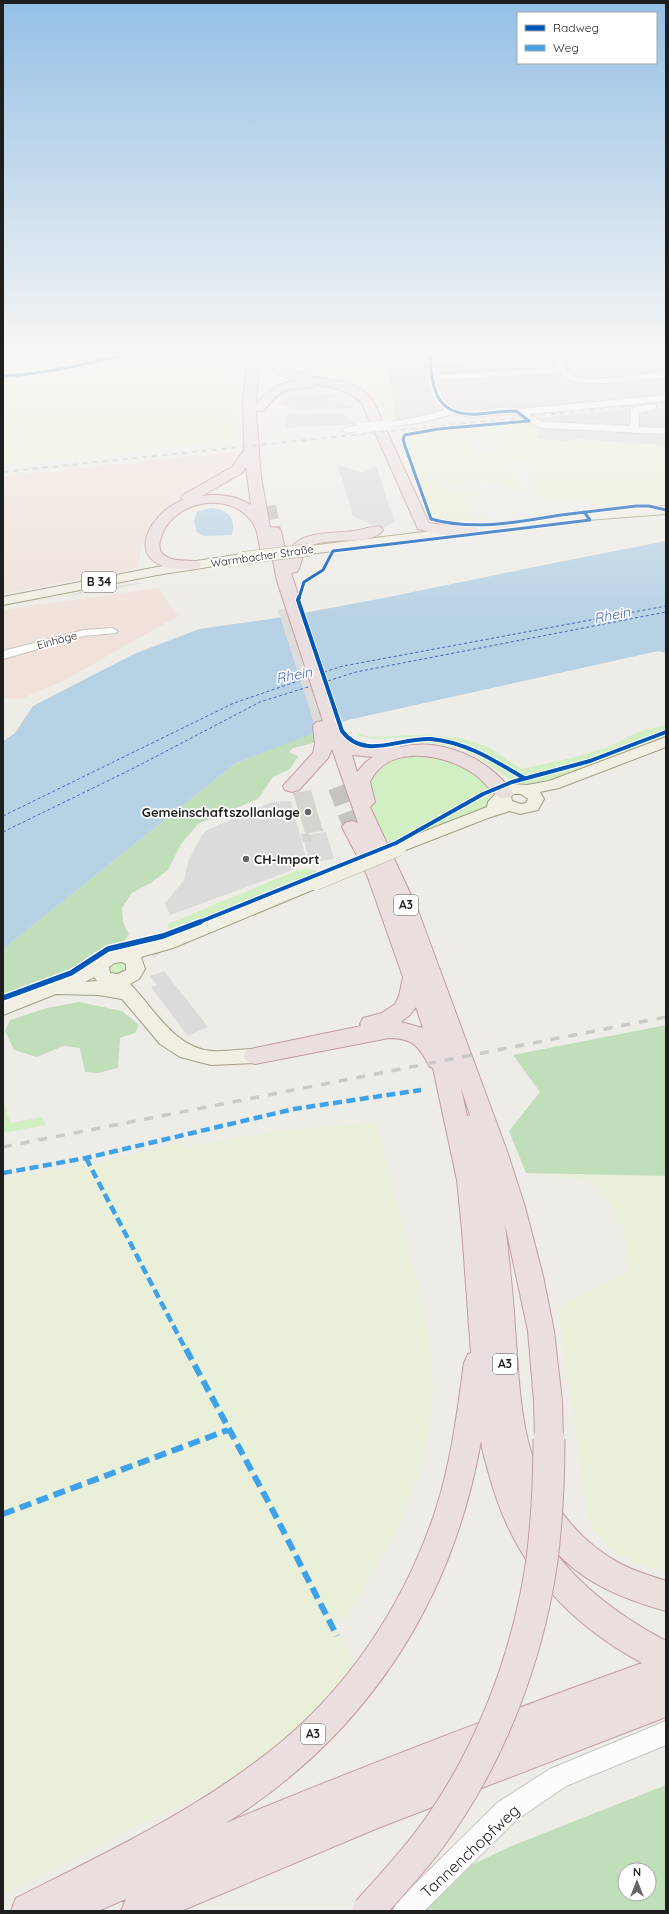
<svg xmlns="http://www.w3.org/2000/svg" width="669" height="1914" font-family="Quicksand,sans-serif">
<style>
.residential{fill:#dcdbd8}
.commercial{fill:#f0e2db}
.farmland{fill:#eaefd9}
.grass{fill:#d2eec3}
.forest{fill:#c0deba;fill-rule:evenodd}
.park{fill:#d3f6d9}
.parking{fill:#dbdbd9}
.water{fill:#b7d2e4}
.pier{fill:#dddcda}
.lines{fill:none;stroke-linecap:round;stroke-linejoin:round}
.ferry{stroke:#4268b6;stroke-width:1;stroke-dasharray:3 2.5;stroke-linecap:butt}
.building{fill:#d6d4cf}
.highway-tunnel-far1{stroke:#c4c3bf;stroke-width:14;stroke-dasharray:14 7;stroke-linecap:butt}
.highway-tunnel{stroke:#c4c3bf;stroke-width:18;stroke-dasharray:18 9;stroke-linecap:butt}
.minor-casing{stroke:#c5c5c3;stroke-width:2}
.major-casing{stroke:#a39e83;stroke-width:2}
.highway-casing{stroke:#c59ca1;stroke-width:2}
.minor{fill:#fcfcfb;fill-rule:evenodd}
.major{fill:#f1eee4;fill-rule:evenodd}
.highway{fill:#eadede;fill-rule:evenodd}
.rail-far1{stroke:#cacac9;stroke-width:2;stroke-dasharray:5 5;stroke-linecap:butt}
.rail{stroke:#cacac9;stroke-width:3.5;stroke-dasharray:9 9;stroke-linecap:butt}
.minor-bridge-casing{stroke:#c5c5c3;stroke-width:11;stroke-linecap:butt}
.major-bridge-far1-casing{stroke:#a39e83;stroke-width:13;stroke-linecap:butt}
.major-bridge-casing{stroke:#a39e83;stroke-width:17;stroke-linecap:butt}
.highway-bridge-casing{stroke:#c59ca1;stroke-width:33;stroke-linecap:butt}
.minor-bridge{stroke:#fcfcfb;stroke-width:10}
.major-bridge-far1{stroke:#f1eee4;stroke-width:12}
.major-bridge{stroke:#f1eee4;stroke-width:16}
.highway-bridge{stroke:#eadede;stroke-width:31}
.quiet-far1{stroke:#3da2ea;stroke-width:4.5;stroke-dasharray:9 4.5;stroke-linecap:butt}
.quiet{stroke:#3da2ea;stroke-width:6;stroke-dasharray:12 6;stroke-linecap:butt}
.cycleway-far2-casing{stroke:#fff;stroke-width:4.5}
.cycleway-far1-casing{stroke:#fff;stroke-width:6}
.cycleway-casing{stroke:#fff;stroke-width:8}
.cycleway-far2{stroke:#0057b8;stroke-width:3}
.cycleway-far1{stroke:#0057b8;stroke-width:4}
.cycleway{stroke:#0057b8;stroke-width:5.5}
.poi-dot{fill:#666664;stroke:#fff;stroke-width:1.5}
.labels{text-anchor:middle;stroke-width:3.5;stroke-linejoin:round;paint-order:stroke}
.far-street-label{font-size:11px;fill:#1e1e1e;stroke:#fff}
.shield{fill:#fff;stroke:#626262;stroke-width:1}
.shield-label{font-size:12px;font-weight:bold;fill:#1e1e1e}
.poi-label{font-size:13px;font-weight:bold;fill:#1e1e1e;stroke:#fff;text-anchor:end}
.water-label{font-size:14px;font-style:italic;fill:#4268b6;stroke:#fff}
.near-street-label{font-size:16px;fill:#1e1e1e;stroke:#fff}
</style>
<rect width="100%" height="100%" fill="#edece7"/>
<g class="residential">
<polygon points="386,352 666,352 666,396 568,406 441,412 396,420"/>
<polygon points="629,408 630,411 666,408 666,447 654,444 578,439 566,441 538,439 540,426 532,419"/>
</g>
<g class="commercial">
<polygon points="237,451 234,462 175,501 154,519 141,547 139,566 133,569 3,594 3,477"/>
<polygon points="158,588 178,616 63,681 21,699 3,698 3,610"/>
</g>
<g class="farmland">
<polygon points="3,352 127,352 59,369 32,372 3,374"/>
<polygon points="140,352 239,352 233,389 235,440 3,465 3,377 93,376 88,365"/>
<polygon points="279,352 386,352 396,420 386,421 374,391 358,383 325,376 293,367 280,361"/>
<polygon points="526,423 540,426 538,439 666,448 666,503 606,508 595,504 532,496 527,462 507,462 522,492 484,480 443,484 444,489 476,491 481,499 467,506 474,516 488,517 488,519 449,522 436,520 433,517 406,439 409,435 461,428 477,455 502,453 486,427"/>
<polygon points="376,1122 423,1307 429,1339 433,1385 430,1424 422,1463 398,1528 362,1591 345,1616 332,1619 357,1669 290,1735 228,1782 139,1825 3,1894 3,1178 96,1163 190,1140 183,1147 275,1131"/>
<polygon points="526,1173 666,1176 666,1571 641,1566 609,1548 589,1525 558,1308 629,1270 624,1237 612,1207 594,1182"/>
</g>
<g class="grass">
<polygon points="666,725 666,731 589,760 526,776 484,752 466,744 449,740 418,737 372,739 357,735 358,733 370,737 417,735 461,738 488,747 522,769 576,757 611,746 638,732"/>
<polygon points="666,734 666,737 536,787 513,783 573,768"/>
<path d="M414 740C449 739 471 748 500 765 506 769 514 772 518 777L511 781C461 742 439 737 377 749V748Z"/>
<path d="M425 754 462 764 495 787 400 840 387 845 368 801V778C391 760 396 755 425 754Z"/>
<polygon points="497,790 493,803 484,809 410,838"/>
<polygon points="305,868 320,872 168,933 168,924 298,870 299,871"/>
<polygon points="311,879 3,1003 3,1000 73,973 108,951 164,937"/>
<polygon points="113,961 126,962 128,968 118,975 108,973 108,965"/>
<polygon points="3,1099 10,1123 42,1117 46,1125 3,1133"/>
</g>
<g class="forest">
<polygon points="319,730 321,741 293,748 289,752 298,756 290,769 273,777 258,799 198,824 181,844 168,870 152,882 132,893 122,908 123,922 129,934 124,942 105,947 90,955 70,972 3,997 3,949 236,763"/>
<polygon points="79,1002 122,1011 139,1025 135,1033 120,1038 118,1068 98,1073 85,1072 80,1048 63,1046 37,1057 14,1050 5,1031 10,1020 47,1008"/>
<polygon points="666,1025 666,1176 526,1173 509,1131 540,1092 513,1055"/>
<path d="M666 1785V1911H377L509 1847ZM625 1870H649V1894H625Z"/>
</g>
<polygon class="park" points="433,352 465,352 466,365 434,364"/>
<g class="parking">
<polygon points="336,394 325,400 340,403 354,408 299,410 281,405 281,401 290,396"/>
<polygon points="334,413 335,414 347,416 349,420 356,424 286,428 286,415"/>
<polygon points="338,465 363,473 376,465 394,521 381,530 371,524 353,516"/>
<polygon points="137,583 145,583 67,596 76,593"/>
<polygon points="291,801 306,857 293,870 170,915 165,903 184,880 188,861 202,835 207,830 272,802"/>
<polygon points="326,832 334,859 314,862 308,858 303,835"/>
<polygon points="164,971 208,1027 188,1036 151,987 157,985 150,976"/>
</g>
<g class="water">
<path d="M210 508C228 510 236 516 232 535L204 536 197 532 194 521 197 512Z"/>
<polygon points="666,541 666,653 658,651 348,720 236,763 3,949 3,741 15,733 33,706 134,654 199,629 271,619 384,598 544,565"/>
</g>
<g class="pier">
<polygon points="301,605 346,735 329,742 318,736 278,610"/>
<polygon points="180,927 190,939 162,952 154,958 140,939 163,934"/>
</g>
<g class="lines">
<g class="ferry">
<polyline points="324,672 343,666 666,606"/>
<polyline points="328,681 356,672 666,612"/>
<polyline points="3,816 234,703 310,677"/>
<polyline points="3,832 134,768 260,702 311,686"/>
</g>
</g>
<polygon class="building" points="311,790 323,831 309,833 312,841 303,842 301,834 308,833 305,833 293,793"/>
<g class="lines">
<polyline class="highway-tunnel-far1" points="269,506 274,531"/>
<polyline class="highway-tunnel" points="337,787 352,827"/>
<g class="minor-casing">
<g id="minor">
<path d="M426 352H434L436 375 557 368 549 352H557L560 357 646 352V356L643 357 562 362C565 368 568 374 574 376 589 383 647 374 666 371V377C643 379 574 392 560 373L437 380C445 431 488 401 520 409L666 395V401L528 414 543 422 630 426 631 410C637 405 648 404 656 405V409L639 413V427L666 428V434L542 428C530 425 521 414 511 414L472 417 452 414 420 423 385 427 383 425 385 423 419 417 444 410C426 395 427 374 426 352Z"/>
<polygon points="360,425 365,428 363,430 347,433 342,430 344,428"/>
<polygon points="112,628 118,631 116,633 84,636 3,659 3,651 84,630"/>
<polygon points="666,1721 666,1745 566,1786 515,1821 424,1911 393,1911 397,1902 497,1803 550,1769"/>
</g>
</g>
<g class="major-casing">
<g id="major">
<polygon points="666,506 666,514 587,520 309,554 305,553 303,550 305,547 309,546 587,512"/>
<polygon points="242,554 247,555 248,558 247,561 157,575 3,605 3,597 157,567"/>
<path d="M666 737V747L559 788 540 792 544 799 538 810 520 814 510 811 488 818 398 853 392 852 390 848 392 844 487 807 488 802 502 787 512 784 527 785 549 781ZM514 794H521L528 799 526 803 521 804 512 801 511 796Z"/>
<path d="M316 876 322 878 325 882 322 886 173 948 141 957 145 969 139 979 130 984C154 1008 174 1048 212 1051 226 1052 241 1049 255 1049L262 1051 265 1056 262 1061 255 1063 211 1065 180 1057 160 1044 122 999 98 995 56 994 3 1015V1001L63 977 88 965 104 953 162 939ZM122 962 126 964V970L118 974 110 973 109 967 115 963ZM94 977 97 981 85 982Z"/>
</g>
</g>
<g class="highway-casing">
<path id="highway" d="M248 352H260L256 405C267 390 279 382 298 381 278 376 271 369 260 352H272C297 391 350 367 373 401L429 523C445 526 462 524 477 528L479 531 477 534C459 539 436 534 418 529L362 403C348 391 334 387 316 384 310 391 294 387 285 391 276 395 270 403 264 411H256L261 477 270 527 279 528 281 531 287 557C294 529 333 534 354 531 363 530 372 525 381 527L383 530C372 547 327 535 309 547 300 553 303 564 297 572L291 573 346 737C362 754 381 740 399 744L401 747C442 737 490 759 513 793L511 797C506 798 503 799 499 797 493 794 482 779 474 774 446 754 388 743 370 782L375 802 370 807 417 908 508 1154 525 1207 543 1276 554 1331 562 1401 563 1439 559 1448 549 1452 539 1448 535 1439 534 1401 528 1331 505 1224C509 1258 513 1292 515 1327 518 1365 519 1404 528 1441 541 1492 575 1541 623 1565 637 1572 651 1576 666 1581V1611C623 1599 580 1582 551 1546 579 1587 623 1618 666 1641V1717L378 1828 181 1911H121L126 1899 98 1911H11L16 1898C104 1854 193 1812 270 1751 347 1691 404 1605 435 1512 451 1464 457 1413 464 1363L468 1354 471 1353 462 1230 457 1180 433 1068 430 1067C419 1047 414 1038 389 1038L255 1064 247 1062 244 1056 247 1050 255 1048 361 1026 360 1024 363 1018 382 1013 395 1004 399 996 403 977 367 875 342 827 345 823 352 821 358 823 332 749 328 758 299 790 292 792 285 790 283 786 313 753 315 744 313 726 316 722 323 721 277 581 272 555H263L261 552C259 544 258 532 254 525 233 488 169 500 160 541 159 546 159 552 164 555 173 563 188 559 199 562L202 565 199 568C191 570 180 569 171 568 123 559 152 511 183 500L181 498 183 495 232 467 244 450 243 402ZM246 467 251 505C237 496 219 493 202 496L242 473ZM352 755 373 757 366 762 357 772ZM416 1007 423 1028 401 1022 410 1015ZM461 1088 470 1115 467 1116ZM481 1441C482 1452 486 1463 489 1474 512 1561 564 1621 642 1663 502 1713 363 1766 226 1823 366 1735 452 1604 481 1441Z"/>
</g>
<use href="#minor" class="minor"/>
<use href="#major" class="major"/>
<use href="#highway" class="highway"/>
<polyline class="rail-far1" points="3,472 666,402"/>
<polyline class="rail" points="3,1147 666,1017"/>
<g class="minor-bridge-casing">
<polyline id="minor-bridge" points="360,428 388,425"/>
</g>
<g class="major-bridge-far1-casing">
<polyline id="major-bridge-far1" points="242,558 309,550"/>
</g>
<g class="major-bridge-casing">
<polyline id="major-bridge" points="316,882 398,848"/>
</g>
<g class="highway-bridge-casing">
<path id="highway-bridge" d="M368 1911C389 1888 410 1865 429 1840 489 1760 528 1658 542 1560 547 1520 549 1479 549 1439"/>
</g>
<use href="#minor-bridge" class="minor-bridge"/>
<use href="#major-bridge-far1" class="major-bridge-far1"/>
<use href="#major-bridge" class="major-bridge"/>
<use href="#highway-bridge" class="highway-bridge"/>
<g class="quiet-far1">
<polyline points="86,1158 186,1350"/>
<polyline points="3,1173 86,1158 294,1109 421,1090"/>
</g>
<g class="quiet">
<polyline points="186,1349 270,1505 337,1636"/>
<polyline points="3,1514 228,1430"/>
</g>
<g class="cycleway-far2-casing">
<g id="cycleway-far2">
<path d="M430 352C432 388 434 417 479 414 491 413 503 411 516 411L529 421"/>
<path d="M3 376C49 374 92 362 136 352"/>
<path d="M529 421 438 429 405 435 403 439 405 446 431 519C473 531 519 522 561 515 586 512 611 509 636 506H649L666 510"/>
<polyline points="299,598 304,582 323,570 333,551 590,520 584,512"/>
</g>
</g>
<g class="cycleway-far1-casing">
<g id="cycleway-far1">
<path d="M299 597 298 600 342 731C364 761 400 737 431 739 466 742 495 761 524 778"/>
<polyline points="197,923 396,843 483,794 512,782 590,761 666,732"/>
</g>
</g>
<g class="cycleway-casing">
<polyline id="cycleway" points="3,998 71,973 108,949 163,936 200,922"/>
</g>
<use href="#cycleway-far2" class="cycleway-far2"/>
<use href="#cycleway-far1" class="cycleway-far1"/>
<use href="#cycleway" class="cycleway"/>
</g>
<linearGradient id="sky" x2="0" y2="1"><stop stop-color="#94c0e6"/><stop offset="0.57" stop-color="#f7f6f4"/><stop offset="1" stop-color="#f7f6f4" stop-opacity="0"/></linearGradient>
<rect width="669" height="620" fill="url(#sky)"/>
<g class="poi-dot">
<circle cx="308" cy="812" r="4"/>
<circle cx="246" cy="859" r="4"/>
</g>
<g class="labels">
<g class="far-street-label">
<text transform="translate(262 556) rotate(-8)" y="4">Warmbacher Straße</text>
<text transform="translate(57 640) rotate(-15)" y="4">Einhäge</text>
</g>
<g class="shield">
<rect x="82" y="572" width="34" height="20" rx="3"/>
<rect x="394" y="895" width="24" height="20" rx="3"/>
<rect x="493" y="1354" width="24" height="20" rx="3"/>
<rect x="301" y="1724" width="24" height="20" rx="3"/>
</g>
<g class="shield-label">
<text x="99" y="586">B 34</text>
<text x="406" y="909">A3</text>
<text x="505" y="1368">A3</text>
<text x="313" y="1738">A3</text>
</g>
<g class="poi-label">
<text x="300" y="817">Gemeinschaftszollanlage</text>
<text x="254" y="864" text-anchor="start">CH-Import</text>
</g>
<g class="water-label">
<text transform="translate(612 615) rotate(-11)" y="5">Rhein</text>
<text transform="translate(294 675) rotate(-11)" y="5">Rhein</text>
</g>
<g class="near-street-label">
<text transform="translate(470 1851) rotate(-43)" y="6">Tannenchopfweg</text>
</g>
</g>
<rect width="669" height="1914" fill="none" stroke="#1e1e1e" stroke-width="8"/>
<rect x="517" y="12" width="140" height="52" fill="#ffffff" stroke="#a5a5a5"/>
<rect x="525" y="25" width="20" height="6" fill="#0057b8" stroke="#a5a5a5"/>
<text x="553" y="32" font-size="12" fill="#1e1e1e">Radweg</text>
<rect x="525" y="45" width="20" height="6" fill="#3da2ea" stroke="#a5a5a5"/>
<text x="553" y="52" font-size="12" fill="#1e1e1e">Weg</text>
<g transform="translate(637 1882)"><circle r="19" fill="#ffffff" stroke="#a5a5a5"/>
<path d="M0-3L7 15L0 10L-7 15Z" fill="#666664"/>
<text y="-6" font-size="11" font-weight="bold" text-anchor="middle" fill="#1e1e1e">N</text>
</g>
</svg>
